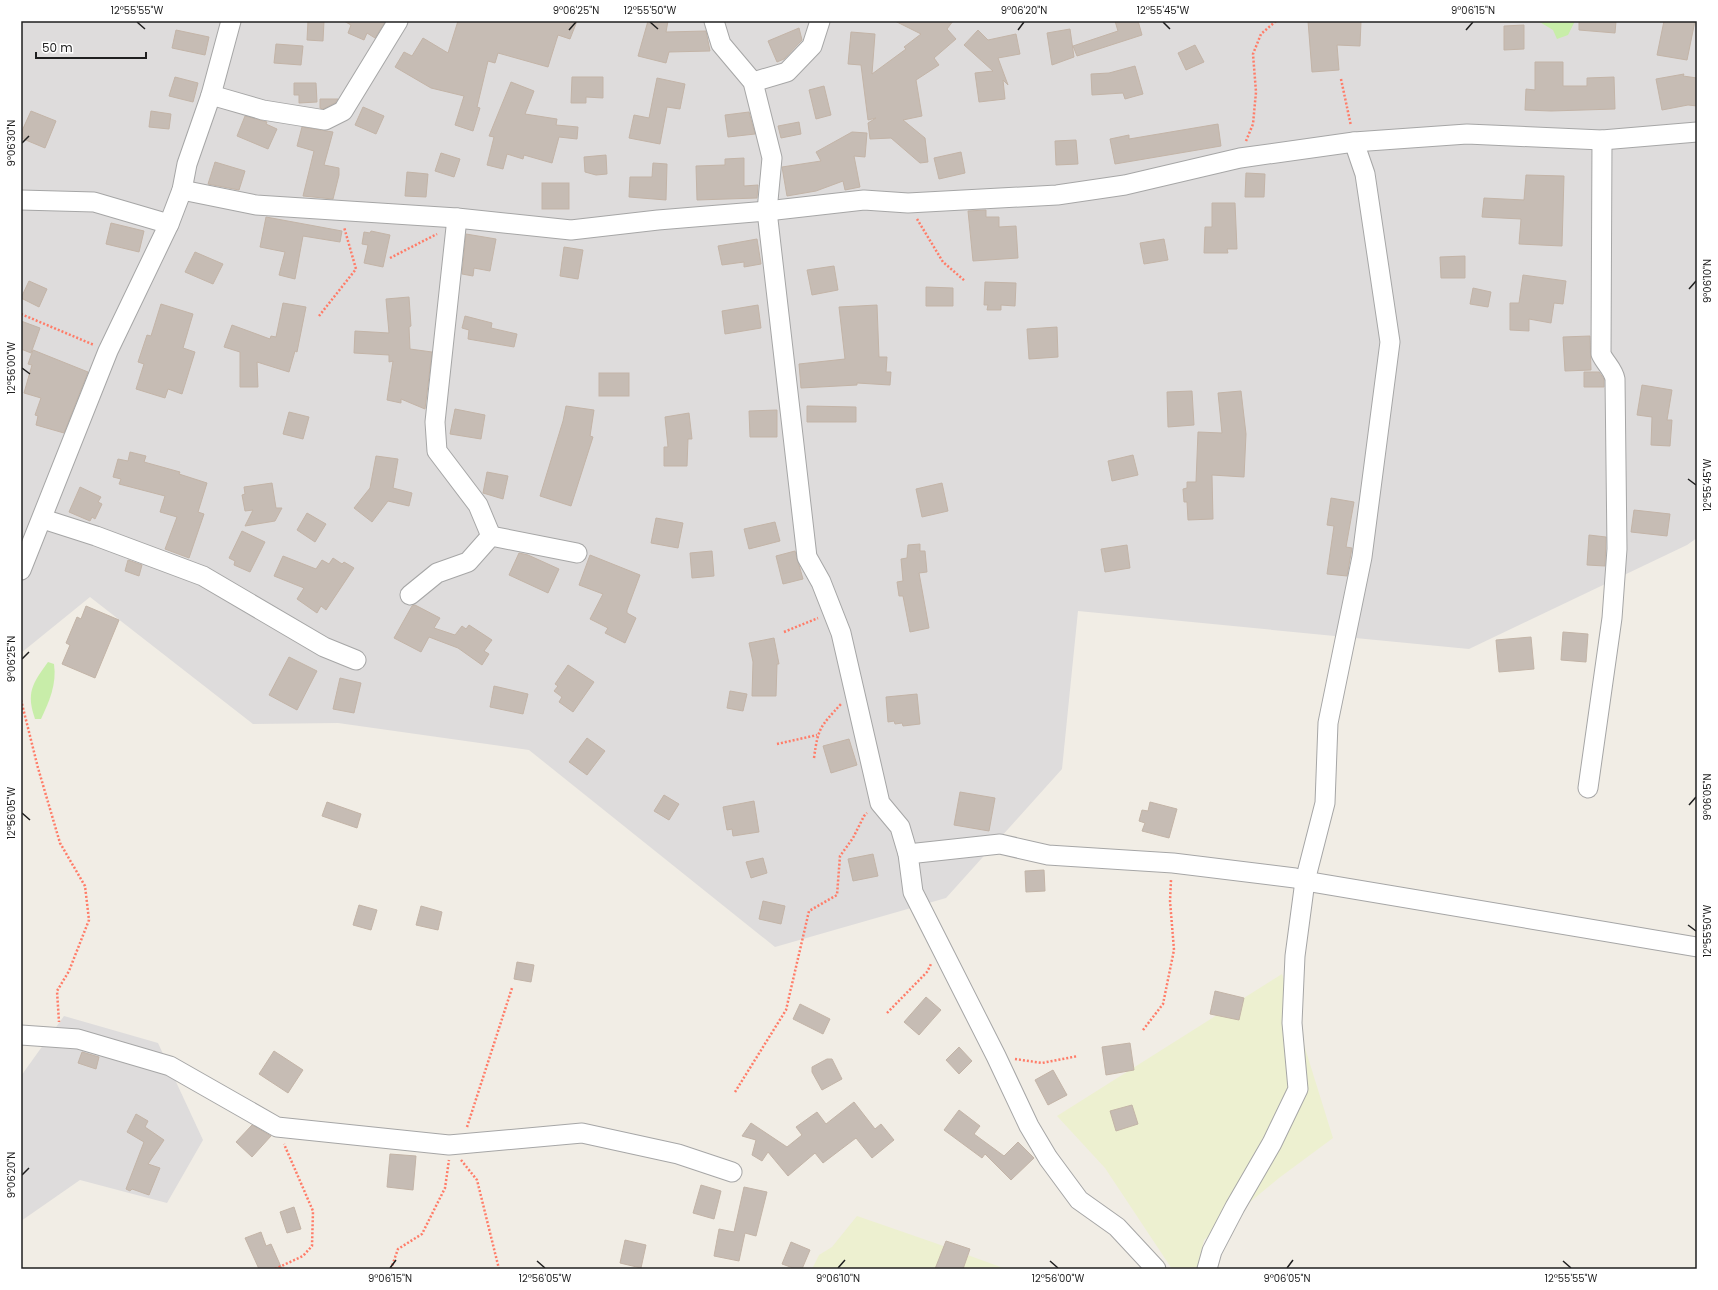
<svg xmlns="http://www.w3.org/2000/svg" width="1718" height="1290" font-family="Poppins,sans-serif">
<style>
.residential{fill:#dedcdc}
.farmland{fill:#edf0d0}
.grass{fill:#c8eda9}
.building{fill:#c6bcb4;stroke:#c3b4a7}
.lines{fill:none;stroke-linecap:round;stroke-linejoin:round}
.minor-casing{stroke:#a6a6a6;stroke-width:21}
.path{stroke:#ff7c68;stroke-width:2.5;stroke-dasharray:2 2;stroke-linecap:butt}
.minor{stroke:#fff;stroke-width:19}
.ticks{fill:none;stroke:#1f1f1f;stroke-width:1.5}
.neatline{fill:none;stroke:#1f1f1f;stroke-width:1.5}
.ticks-label{font-size:10px;text-anchor:middle;fill:#1f1f1f}
</style>
<rect width="100%" height="100%" fill="#f1ede5"/>
<g class="residential">
<polygon points="21,21 1697,21 1697,538 1687,545 1469,649 1078,611 1062,769 946,898 775,947 529,750 338,723 253,724 90,597 21,653"/>
<polygon points="64,1016 158,1043 203,1140 167,1203 80,1180 21,1221 21,1076"/>
</g>
<g class="farmland">
<polygon points="1282,974 1333,1138 1279,1178 1204,1240 1197,1269 1172,1269 1105,1168 1057,1116"/>
<polygon points="857,1216 935,1243 1006,1269 812,1269 819,1255 832,1247"/>
</g>
<g class="grass">
<polygon points="1538,21 1575,21 1568,35 1557,39 1553,30"/>
<path d="M48 662 54 664C57 684 49 702 41 719H35C26 693 32 684 48 662Z"/>
</g>
<g class="building">
<polygon points="308,21 324,21 323,41 307,40"/>
<polygon points="344,21 383,21 385,22 375,38 367,33 364,40 348,33 351,25"/>
<polygon points="458,21 577,21 570,39 558,35 548,67 498,53 495,63 488,61 477,107 480,108 473,131 455,125 464,96 431,88 395,67 404,52 412,56 423,38 448,53"/>
<polygon points="648,21 668,21 666,32 706,31 710,51 669,52 666,63 638,56"/>
<polygon points="895,21 953,21 947,29 956,39 934,58 939,65 916,80 922,116 903,120 925,138 928,162 920,163 891,138 870,139 868,123 876,118 868,120 861,65 848,64 851,32 875,34 872,74 906,49 904,47 921,34"/>
<polygon points="1115,21 1138,21 1142,35 1077,56 1073,46 1118,31"/>
<polygon points="1308,21 1361,21 1360,46 1337,45 1339,70 1312,72"/>
<polygon points="1579,21 1616,21 1615,33 1579,30"/>
<polygon points="1664,21 1695,21 1687,60 1657,55"/>
<polygon points="1524,25 1524,49 1504,50 1504,26"/>
<polygon points="799,28 802,40 784,59 777,62 768,41"/>
<polygon points="1070,29 1074,57 1052,65 1047,33"/>
<polygon points="176,30 209,37 205,55 172,48"/>
<polygon points="978,30 988,40 1016,34 1020,54 998,58 1008,85 1003,80 1005,99 979,102 975,73 993,71 964,45"/>
<polygon points="276,44 303,46 301,65 274,63"/>
<polygon points="1195,45 1204,62 1186,70 1178,53"/>
<polygon points="1535,62 1563,62 1563,86 1587,86 1587,78 1614,77 1615,109 1551,111 1525,110 1526,89 1535,90"/>
<polygon points="1135,66 1143,94 1125,99 1123,93 1092,95 1091,74 1109,73"/>
<polygon points="1684,74 1683,76 1697,78 1697,106 1688,105 1662,110 1656,79"/>
<polygon points="175,77 198,83 193,102 169,96"/>
<polygon points="572,77 603,77 603,98 586,97 586,103 571,103"/>
<polygon points="657,78 685,84 680,109 667,107 660,144 629,138 634,115 649,118"/>
<polygon points="511,82 534,91 525,114 557,119 556,125 578,127 577,139 559,137 552,163 524,155 523,159 507,154 503,169 487,165 494,137 489,136"/>
<polygon points="294,83 316,83 317,102 299,103 299,95 294,95"/>
<polygon points="824,86 831,115 816,119 809,90"/>
<polygon points="320,99 338,99 335,103 323,109 320,108"/>
<polygon points="363,107 384,116 376,134 355,125"/>
<polygon points="31,111 56,121 45,148 21,138 21,133"/>
<polygon points="151,111 171,114 169,129 149,127"/>
<polygon points="749,112 755,134 728,137 725,115"/>
<polygon points="245,116 267,122 266,124 277,129 268,149 237,136"/>
<polygon points="799,122 801,134 781,138 778,126"/>
<polygon points="1218,124 1221,146 1115,164 1110,139 1129,135 1129,139"/>
<polygon points="302,127 333,132 324,165 339,168 339,175 333,199 303,196 314,151 297,146"/>
<polygon points="852,132 867,133 865,157 854,156 860,187 845,190 843,181 816,191 787,196 782,167 821,161 816,152"/>
<polygon points="1076,140 1078,164 1056,165 1055,141"/>
<polygon points="961,152 965,173 939,179 934,158"/>
<polygon points="441,153 460,159 454,177 435,171"/>
<polygon points="606,155 607,174 596,175 585,172 584,157"/>
<polygon points="744,158 744,186 758,185 757,198 697,200 696,166 725,165 725,159"/>
<polygon points="215,162 245,171 239,190 208,184"/>
<polygon points="653,163 667,164 666,200 629,197 630,177 652,177"/>
<polygon points="407,172 428,174 426,197 405,196"/>
<polygon points="1246,173 1265,174 1264,197 1245,197"/>
<polygon points="1526,175 1564,176 1562,246 1519,244 1521,219 1482,217 1484,198 1524,200"/>
<rect x="542" y="183" width="27" height="26"/>
<polygon points="1212,203 1235,203 1237,249 1227,249 1228,253 1204,253 1205,227 1212,227"/>
<polygon points="986,210 986,217 999,217 999,227 1016,226 1018,258 973,261 968,211"/>
<polygon points="266,217 342,231 340,242 303,236 295,279 279,275 285,252 260,247"/>
<polygon points="111,223 144,231 139,252 106,244"/>
<polygon points="371,231 390,235 383,267 364,263 368,245 362,244 364,232 370,233"/>
<polygon points="466,234 496,239 490,271 474,268 473,276 462,274"/>
<polygon points="757,239 761,264 744,267 744,262 722,265 718,246"/>
<polygon points="1164,239 1168,260 1144,264 1140,243"/>
<polygon points="564,247 583,250 578,279 560,276"/>
<polygon points="195,252 223,264 213,284 185,272"/>
<polygon points="1465,256 1465,278 1441,278 1440,257"/>
<polygon points="834,266 838,290 812,295 807,270"/>
<polygon points="1523,275 1566,281 1563,304 1554,303 1551,323 1529,319 1529,331 1510,330 1510,303 1519,303"/>
<polygon points="29,281 47,289 39,307 21,298"/>
<polygon points="985,282 1016,283 1015,306 1001,305 1001,310 987,310 988,305 984,305"/>
<polygon points="926,287 953,288 953,306 926,306"/>
<polygon points="1473,288 1491,292 1488,307 1470,304"/>
<polygon points="409,297 411,326 409,327 410,349 432,352 425,409 401,399 401,403 387,400 393,361 389,362 389,355 354,353 355,331 389,333 386,299"/>
<polygon points="283,303 306,307 297,352 295,351 289,372 257,362 258,387 240,387 240,352 224,347 232,325 270,339 271,336 276,337"/>
<polygon points="161,304 193,314 183,348 195,352 182,394 168,389 165,398 136,389 144,364 138,362 147,335 151,336"/>
<polygon points="758,305 761,328 725,334 722,311"/>
<polygon points="877,305 879,357 887,357 886,372 891,372 890,385 857,383 857,385 801,388 799,364 845,359 839,307"/>
<polygon points="465,316 492,323 491,328 517,334 514,347 468,339 469,330 462,328"/>
<polygon points="21,321 40,328 31,353 21,349"/>
<polygon points="1057,327 1058,357 1029,359 1027,329"/>
<polygon points="1590,336 1591,370 1565,371 1563,337"/>
<polygon points="33,350 88,372 64,433 36,425 38,416 35,415 41,398 24,393 32,365 28,364"/>
<polygon points="1584,372 1599,372 1604,379 1604,387 1584,387"/>
<rect x="599" y="373" width="30" height="23"/>
<polygon points="1642,385 1672,390 1667,420 1672,420 1670,446 1651,445 1652,417 1637,415"/>
<polygon points="1192,391 1194,425 1168,427 1167,392"/>
<polygon points="1241,391 1246,434 1244,477 1212,475 1213,519 1188,520 1187,502 1184,502 1183,489 1187,488 1187,482 1196,482 1198,432 1222,433 1218,393"/>
<polygon points="566,406 594,410 590,436 593,437 571,506 540,496 563,421"/>
<polygon points="807,406 856,407 856,422 807,422"/>
<polygon points="455,409 485,415 481,439 450,434"/>
<polygon points="777,410 777,437 750,437 749,411"/>
<polygon points="289,412 309,417 303,439 283,434"/>
<polygon points="689,413 692,439 688,439 687,466 664,466 664,447 668,447 665,417"/>
<polygon points="130,452 146,456 144,462 180,472 179,474 207,483 198,512 204,514 189,558 165,549 177,517 160,512 165,496 119,484 121,479 113,477 118,459 128,461"/>
<polygon points="1133,455 1138,475 1112,481 1108,461"/>
<polygon points="376,456 398,459 393,488 412,493 409,506 388,501 372,522 354,508 370,488"/>
<polygon points="487,472 508,476 503,499 483,493"/>
<polygon points="272,483 276,508 282,508 275,521 245,526 253,510 245,511 242,495 245,494 244,487"/>
<polygon points="942,483 948,511 922,517 916,489"/>
<polygon points="80,487 101,497 98,502 102,504 95,519 92,517 90,521 69,512"/>
<polygon points="1331,498 1354,502 1346,547 1352,548 1347,576 1327,574 1334,526 1327,525"/>
<polygon points="1634,510 1670,514 1667,536 1631,532"/>
<polygon points="307,513 326,524 315,542 297,530"/>
<polygon points="656,518 683,523 678,548 651,543"/>
<polygon points="775,522 780,541 749,549 744,529"/>
<polygon points="242,531 265,542 250,572 234,565 235,561 229,558"/>
<polygon points="1589,535 1606,537 1605,566 1587,565"/>
<polygon points="920,544 920,551 925,551 927,572 919,573 929,628 910,632 903,596 899,596 897,582 903,581 901,559 907,558 908,545"/>
<polygon points="1127,545 1130,568 1105,572 1101,549"/>
<polygon points="712,551 714,576 692,578 690,553"/>
<polygon points="795,551 803,579 783,584 776,556"/>
<polygon points="519,553 528,555 559,569 548,593 509,575"/>
<polygon points="590,555 640,575 627,610 627,613 636,618 625,643 605,633 608,628 590,619 603,594 579,585"/>
<polygon points="283,556 316,569 322,560 329,564 333,558 342,564 344,562 354,568 326,610 321,606 317,613 297,599 304,588 274,576"/>
<polygon points="128,560 142,565 139,576 125,571"/>
<polygon points="415,605 440,618 434,628 455,635 462,626 466,629 469,625 492,640 484,651 489,654 482,665 458,648 429,637 421,652 394,638 412,606"/>
<polygon points="86,606 119,620 95,678 62,664 70,645 66,643 77,617 81,619"/>
<polygon points="1563,632 1588,634 1586,662 1561,660"/>
<polygon points="1531,637 1534,669 1499,672 1496,640"/>
<polygon points="774,638 779,664 777,664 776,696 752,696 753,662 749,643"/>
<polygon points="289,657 317,671 297,710 269,695"/>
<polygon points="568,665 594,682 573,712 559,702 562,697 554,691 558,686 555,684"/>
<polygon points="340,678 361,683 354,713 333,709"/>
<polygon points="494,686 528,694 523,714 490,707"/>
<polygon points="730,691 747,694 743,711 727,708"/>
<polygon points="917,694 920,724 903,726 902,723 895,724 894,721 888,722 886,697"/>
<polygon points="587,738 605,751 587,775 569,762"/>
<polygon points="849,739 857,765 831,773 823,746"/>
<polygon points="960,792 995,798 989,831 954,825"/>
<polygon points="664,795 679,804 669,820 654,811"/>
<polygon points="754,801 759,832 733,836 732,829 727,830 723,807"/>
<polygon points="327,802 361,814 357,828 322,816"/>
<polygon points="1150,802 1177,809 1169,838 1142,831 1145,823 1139,821 1142,810 1148,811"/>
<polygon points="873,854 878,876 853,881 848,859"/>
<polygon points="763,858 767,873 751,878 746,862"/>
<polygon points="1044,870 1045,891 1026,892 1025,871"/>
<polygon points="763,901 785,906 781,924 759,919"/>
<polygon points="359,905 377,910 371,930 353,925"/>
<polygon points="421,906 442,912 438,930 416,925"/>
<polygon points="517,962 534,965 531,982 514,979"/>
<polygon points="1215,991 1244,998 1239,1020 1210,1014"/>
<polygon points="926,997 941,1010 919,1035 904,1022"/>
<polygon points="800,1004 830,1019 823,1034 793,1019"/>
<polygon points="1130,1043 1134,1070 1106,1075 1102,1047"/>
<polygon points="959,1047 972,1061 959,1074 946,1060"/>
<polygon points="274,1051 303,1070 288,1093 259,1074"/>
<polygon points="82,1052 99,1057 96,1069 78,1063"/>
<polygon points="827,1059 832,1059 842,1079 822,1090 812,1072 812,1067"/>
<polygon points="1053,1070 1067,1095 1048,1105 1035,1080"/>
<polygon points="854,1102 875,1129 881,1124 894,1140 872,1158 856,1138 823,1163 815,1153 788,1176 768,1152 762,1161 752,1155 756,1140 742,1136 751,1123 787,1147 802,1135 796,1127 817,1112 826,1124"/>
<polygon points="1132,1105 1138,1124 1116,1131 1110,1111"/>
<polygon points="959,1110 980,1126 974,1134 1004,1156 1018,1142 1034,1158 1011,1180 985,1154 982,1158 944,1130"/>
<polygon points="136,1114 148,1121 145,1127 164,1140 148,1164 160,1168 149,1195 132,1189 130,1191 126,1189 144,1142 127,1132"/>
<polygon points="252,1125 271,1136 252,1157 236,1142"/>
<polygon points="390,1154 416,1156 413,1190 387,1187"/>
<polygon points="701,1185 721,1191 714,1219 693,1213"/>
<polygon points="744,1187 767,1192 756,1236 745,1233 739,1261 714,1256 719,1229 734,1232"/>
<polygon points="294,1207 301,1229 287,1233 280,1212"/>
<polygon points="261,1232 266,1246 271,1244 282,1269 259,1269 245,1238"/>
<polygon points="625,1240 646,1245 641,1268 620,1263"/>
<polygon points="946,1241 970,1249 963,1269 935,1269"/>
<polygon points="791,1242 810,1250 802,1269 796,1269 782,1264"/>
</g>
<g class="lines">
<g class="minor-casing">
<g id="minor">
<polyline points="714,21 721,44 753,82 772,158 767,211 807,557 821,582 841,633 880,803 900,827 908,854 913,892 996,1056 1029,1126 1048,1158 1079,1200 1117,1227 1156,1269"/>
<polyline points="753,82 787,72 812,46 820,21"/>
<polyline points="211,95 263,110 325,120 343,111 398,21"/>
<polyline points="182,190 256,205 457,218 571,230 658,220 767,211 864,200 908,203 1057,195 1125,185 1240,158 1354,142 1467,134 1602,140 1697,132"/>
<polyline points="21,200 94,202 169,224"/>
<polyline points="457,218 435,422 437,451 478,505 491,536"/>
<polyline points="43,519 96,536 203,576 324,647 356,660"/>
<polyline points="21,570 108,351 169,224 182,190 187,164 211,95 231,21"/>
<polyline points="410,595 437,573 468,562 491,536 577,553"/>
<path d="M1588 788 1612 618 1617 549 1615 379C1613 369 1605 363 1601 354L1602 140"/>
<polyline points="908,854 1000,844 1048,855 1173,863 1295,878 1305,881 1697,947"/>
<polyline points="21,1035 78,1039 170,1066 277,1127 449,1145 582,1133 678,1154 732,1172"/>
<polyline points="1207,1269 1212,1251 1235,1207 1272,1143 1298,1089 1292,1023 1295,956 1305,881 1325,803 1328,723 1362,557 1390,342 1365,174 1354,142"/>
</g>
</g>
<g class="path">
<polyline points="1341,79 1351,126"/>
<polyline points="1246,141 1253,124 1256,92 1253,54 1261,34 1276,21"/>
<polyline points="917,219 943,262 965,281"/>
<polyline points="390,258 437,234"/>
<polyline points="21,314 94,345"/>
<polyline points="319,316 356,269 344,227"/>
<polyline points="784,632 818,618"/>
<polyline points="21,700 38,768 60,843 85,886 89,920 69,971 57,991 59,1022"/>
<polyline points="777,744 817,735"/>
<path d="M814 758C818 728 820 727 841 704"/>
<polyline points="887,1013 927,972 931,964"/>
<polyline points="1143,1030 1163,1004 1174,950 1170,901 1171,880"/>
<polyline points="1015,1059 1042,1063 1078,1056"/>
<polyline points="735,1092 786,1010 809,911 837,895 840,856 853,838 864,816 867,813"/>
<polyline points="467,1127 512,988"/>
<polyline points="461,1160 477,1180 499,1269"/>
<polyline points="275,1269 303,1256 312,1246 313,1211 284,1144"/>
<polyline points="391,1269 398,1249 422,1234 445,1188 449,1160"/>
</g>
<use href="#minor" class="minor"/>
</g>
<path class="ticks" d="M137 22 145 29M650 22 658 29M1163 22 1170 29M569 30 576 22M1018 30 1024 22M1466 30 1473 22M22 143 29 136M1689 289 1696 281M22 368 30 374M1688 479 1696 485M22 659 29 652M1689 805 1696 797M22 813 30 820M1688 925 1696 931M22 1175 29 1168M537 1261 545 1268M1050 1261 1058 1268M1563 1261 1571 1268M390 1268 396 1260M838 1268 845 1260M1287 1268 1293 1260"/>
<rect width="1718" height="1290" fill="none" stroke="#ffffff" stroke-width="44"/>
<path d="M36 52v6h110v-6" fill="none" stroke="#1f1f1f" stroke-width="2"/>
<text x="42" y="52" font-size="12" fill="#1f1f1f" stroke="#ffffff" stroke-width="3" paint-order="stroke">50 m</text>
<rect x="22" y="22" width="1674" height="1246" class="neatline"/>
<g class="ticks-label">
<text x="137" y="14">12°55'55"W</text>
<text x="576" y="14">9°06'25"N</text>
<text x="650" y="14">12°55'50"W</text>
<text x="1024" y="14">9°06'20"N</text>
<text x="1163" y="14">12°55'45"W</text>
<text x="1473" y="14">9°06'15"N</text>
<text transform="translate(11 143) rotate(-90)" y="4">9°06'30"N</text>
<text transform="translate(1707 281) rotate(-90)" y="4">9°06'10"N</text>
<text transform="translate(11 368) rotate(-90)" y="4">12°56'00"W</text>
<text transform="translate(1707 485) rotate(-90)" y="4">12°55'45"W</text>
<text transform="translate(11 659) rotate(-90)" y="4">9°06'25"N</text>
<text transform="translate(1707 797) rotate(-90)" y="4">9°06'05"N</text>
<text transform="translate(11 813) rotate(-90)" y="4">12°56'05"W</text>
<text transform="translate(1707 931) rotate(-90)" y="4">12°55'50"W</text>
<text transform="translate(11 1175) rotate(-90)" y="4">9°06'20"N</text>
<text x="390" y="1282">9°06'15"N</text>
<text x="545" y="1282">12°56'05"W</text>
<text x="838" y="1282">9°06'10"N</text>
<text x="1058" y="1282">12°56'00"W</text>
<text x="1287" y="1282">9°06'05"N</text>
<text x="1571" y="1282">12°55'55"W</text>
</g>
</svg>
